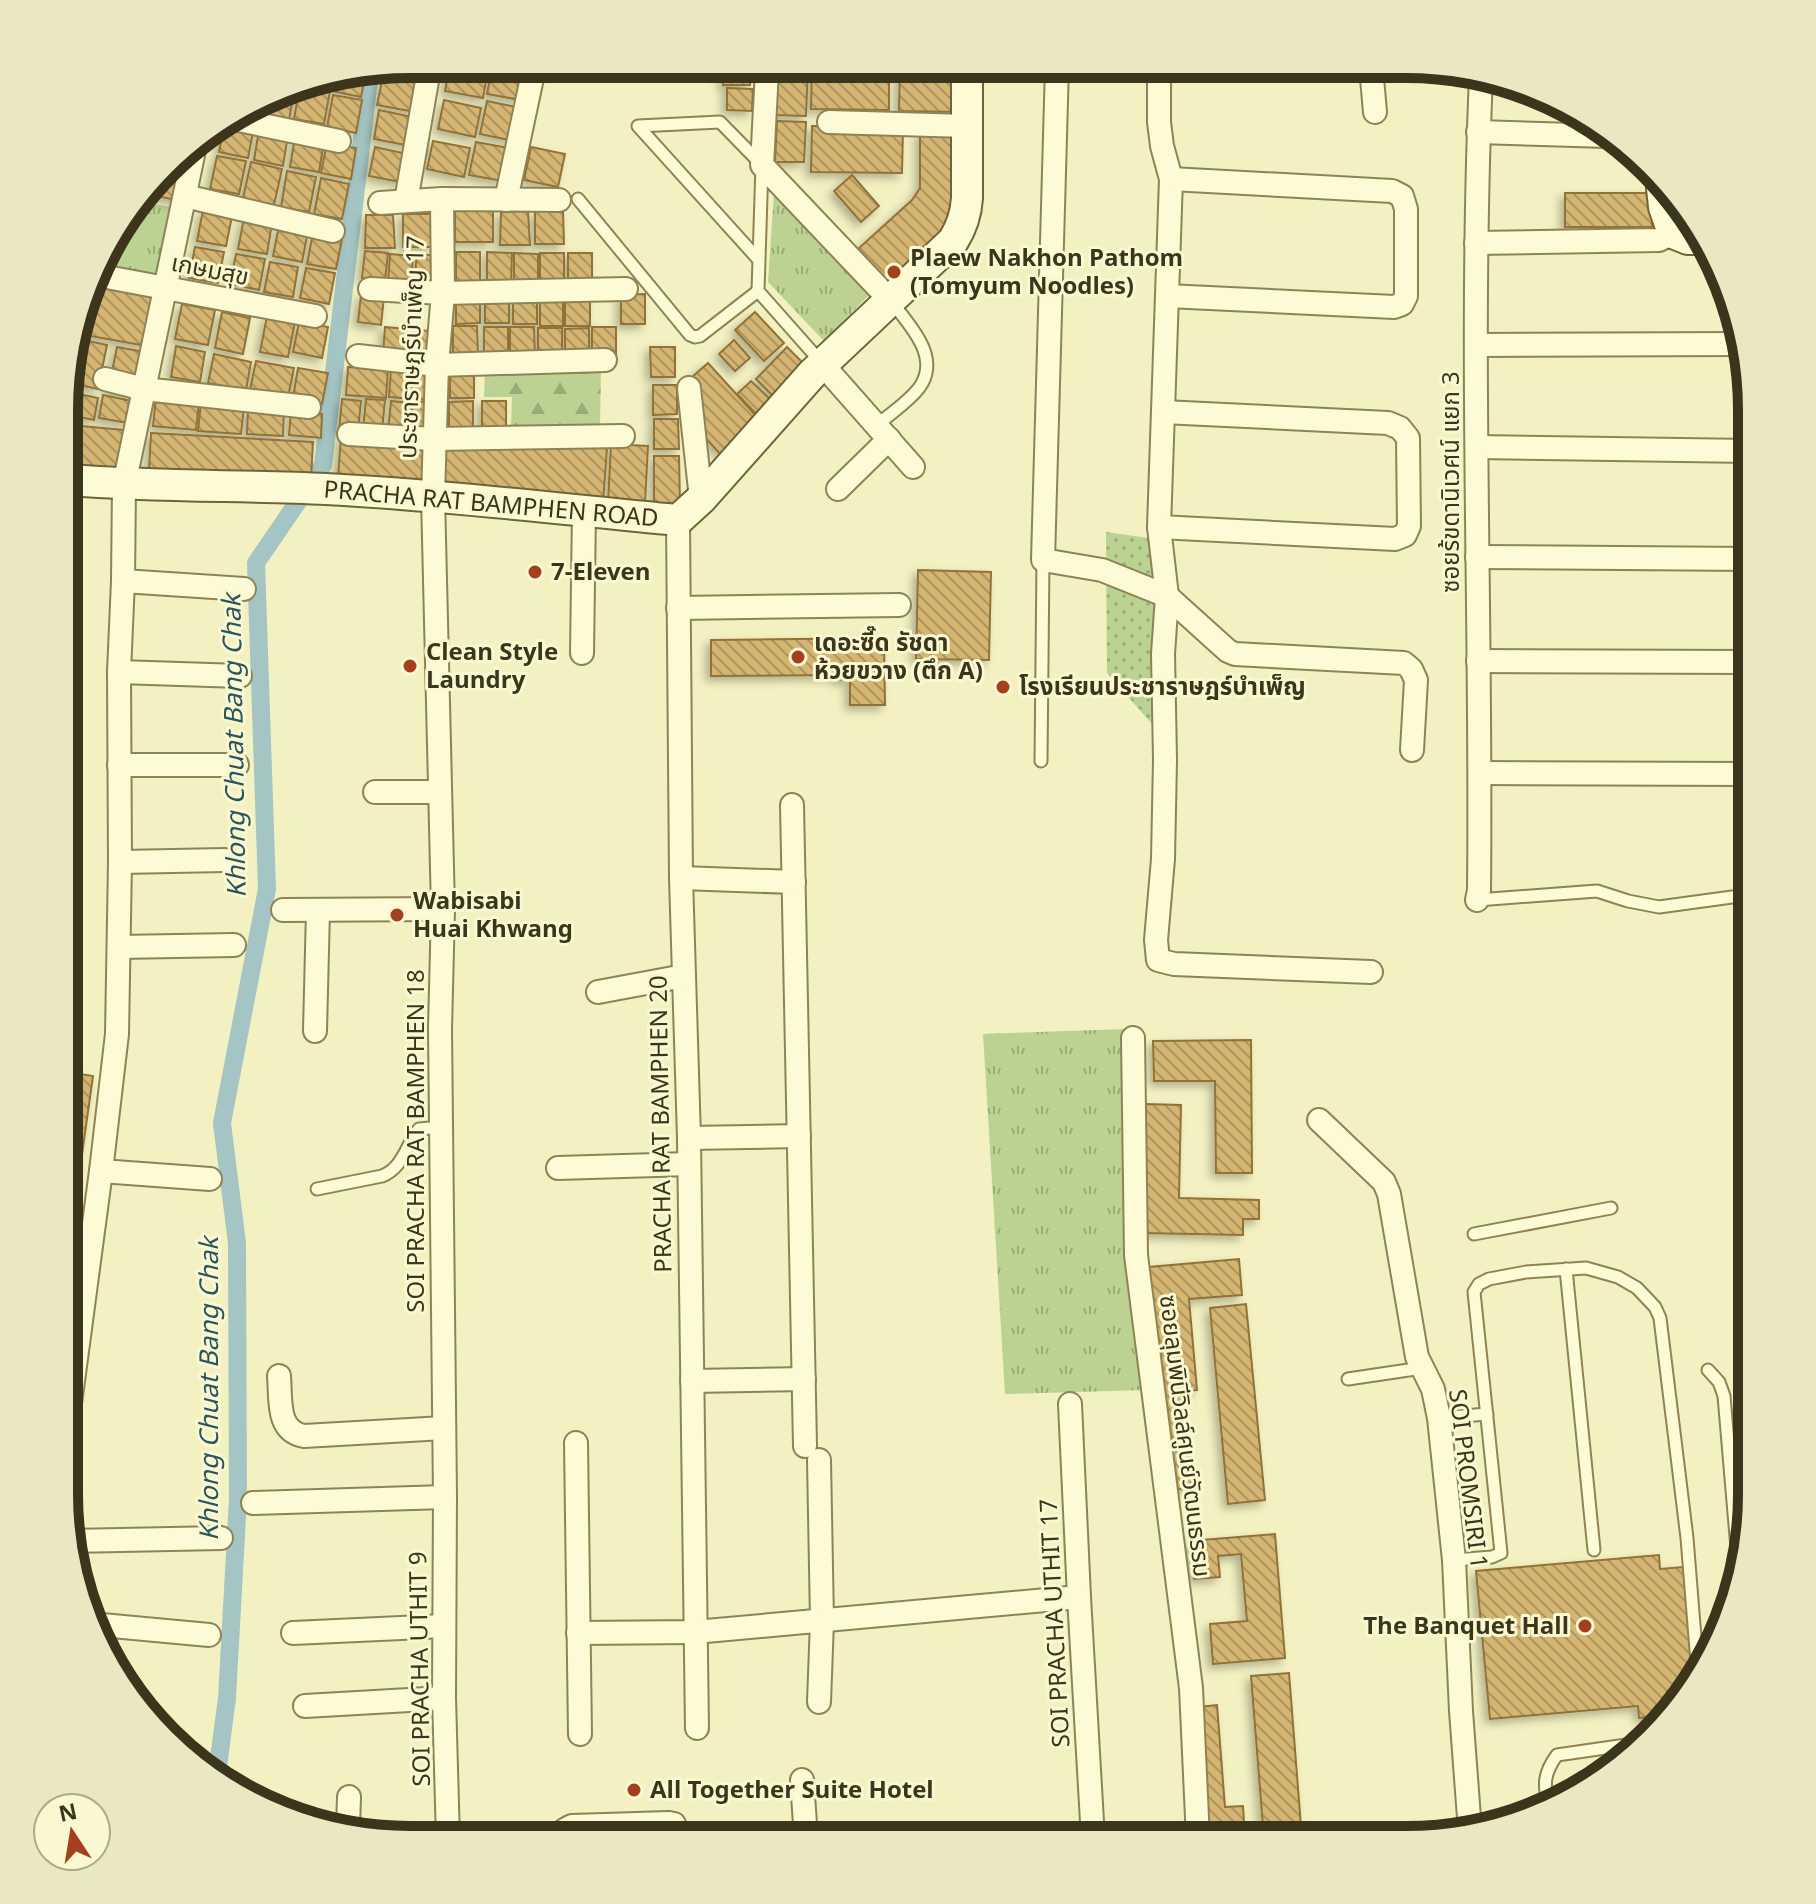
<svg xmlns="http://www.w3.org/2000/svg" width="1816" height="1904" font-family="Georgia,'Noto Sans Thai',serif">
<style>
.grass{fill:url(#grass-tufts)}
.forest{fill:url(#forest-firs)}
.garden{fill:url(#garden-dots)}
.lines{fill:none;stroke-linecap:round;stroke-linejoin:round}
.canal{stroke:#a4c5c3;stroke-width:18}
.building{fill:url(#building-back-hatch);stroke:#917239;stroke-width:2;filter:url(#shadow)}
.lane-casing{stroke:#8f8356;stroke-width:15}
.street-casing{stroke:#8f8356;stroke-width:26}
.secondary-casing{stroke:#706339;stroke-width:34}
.lane{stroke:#fcfbd5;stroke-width:11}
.street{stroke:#fcfbd5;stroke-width:22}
.secondary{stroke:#fcfbd5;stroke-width:30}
.poi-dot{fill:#a5401f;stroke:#f9f8d1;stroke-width:3}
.labels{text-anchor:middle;stroke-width:6;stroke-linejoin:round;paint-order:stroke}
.poi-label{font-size:24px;font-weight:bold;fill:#3d341c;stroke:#f9f8d1;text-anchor:start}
.street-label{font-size:24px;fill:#3d341c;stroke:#f9f8d1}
.water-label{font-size:26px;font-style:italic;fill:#2a545e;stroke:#f9f8d1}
.rim{fill:none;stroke:#3d341c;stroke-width:10}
</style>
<defs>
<pattern id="grass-tufts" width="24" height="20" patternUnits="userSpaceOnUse" patternTransform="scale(2)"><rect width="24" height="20" fill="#bbd293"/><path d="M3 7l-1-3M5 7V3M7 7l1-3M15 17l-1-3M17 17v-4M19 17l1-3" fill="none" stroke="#99ab77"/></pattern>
<pattern id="forest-firs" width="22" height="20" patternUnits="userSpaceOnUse" patternTransform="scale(2)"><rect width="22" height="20" fill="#bbd293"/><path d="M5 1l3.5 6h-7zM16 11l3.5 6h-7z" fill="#99ab77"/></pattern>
<pattern id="garden-dots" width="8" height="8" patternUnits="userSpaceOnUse" patternTransform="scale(2)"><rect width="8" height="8" fill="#bbd293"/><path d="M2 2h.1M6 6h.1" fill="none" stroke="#99ab77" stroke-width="1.8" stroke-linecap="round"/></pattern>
<pattern id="building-back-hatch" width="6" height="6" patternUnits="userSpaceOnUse" patternTransform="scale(2)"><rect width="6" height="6" fill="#d5b572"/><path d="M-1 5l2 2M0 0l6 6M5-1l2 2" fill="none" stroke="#ae945d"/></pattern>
<filter id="shadow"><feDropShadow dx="-4.5" dy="4.5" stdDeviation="4" flood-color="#0004"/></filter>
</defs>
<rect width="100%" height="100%" fill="#f3f1c1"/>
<g class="grass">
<polygon points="774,193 869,295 824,341 768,282"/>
<polygon points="140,202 177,208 164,279 99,268 110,237"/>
<polygon points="1126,1029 1127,1235 1145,1390 1005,1394 983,1034"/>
</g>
<polygon class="forest" points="601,367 600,429 511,430 512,397 484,397 485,369"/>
<polygon class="garden" points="1106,532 1156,539 1160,733 1107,673"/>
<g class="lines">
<polyline class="canal" points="217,1774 227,1698 238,1499 237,1243 222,1123 267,889 256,563 323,465 370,71"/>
</g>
<g class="building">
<polygon points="410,64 424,64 421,78 384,71 384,68"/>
<polygon points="450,64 463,64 488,69 483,98 445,91"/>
<polygon points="493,64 513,64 528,67 521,100 487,94"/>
<polygon points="724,65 751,65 750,85 723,85"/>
<polygon points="776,65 808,65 806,116 775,115"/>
<polygon points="812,65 889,65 889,110 811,109"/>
<polygon points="900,65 958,66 958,112 899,111"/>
<polygon points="366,71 361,97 332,91 335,76"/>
<polygon points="383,76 420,84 415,112 377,105"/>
<polygon points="292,86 295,87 289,120 260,114 262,103"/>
<polygon points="300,86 330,91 324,124 294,119"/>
<polygon points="727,88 753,89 752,111 727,110"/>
<polygon points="333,95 362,100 356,133 327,127"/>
<polygon points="444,100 481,108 475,137 438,129"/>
<polygon points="487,101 521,108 514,141 480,134"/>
<polygon points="379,110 417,118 411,146 374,139"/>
<polygon points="777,121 806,122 804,162 775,162"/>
<polygon points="229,123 254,127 248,158 219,152 224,125"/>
<polygon points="812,126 903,129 902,173 811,172"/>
<polygon points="259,130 288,135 283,166 254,160"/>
<polygon points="920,132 959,132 958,212 947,233 890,284 858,249 912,200 920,188"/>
<polygon points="295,137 324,142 319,172 290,167"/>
<polygon points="433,141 470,148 464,177 427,169"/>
<polygon points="476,142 509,148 503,181 469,175"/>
<polygon points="327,143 356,148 351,179 321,173"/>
<polygon points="375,147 412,155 406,183 369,176"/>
<polygon points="531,147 565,154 558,187 524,180"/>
<polygon points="217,156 246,161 239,194 210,189"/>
<polygon points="251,162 282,169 274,205 243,198"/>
<polygon points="168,167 187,170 181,201 152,195 154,184"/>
<polygon points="287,171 316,177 309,212 281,207"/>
<polygon points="852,175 879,206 861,222 834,191"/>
<polygon points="321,178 349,184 342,219 314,214"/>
<polygon points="1565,193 1653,193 1652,227 1565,227"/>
<polygon points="493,208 493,242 455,242 455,209"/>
<polygon points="203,210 232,216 226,246 197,241"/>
<polygon points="528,211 530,245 500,245 501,212"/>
<polygon points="535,211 563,211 564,244 535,244"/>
<polygon points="403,214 431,214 432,247 403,247"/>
<polygon points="366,215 393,215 395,248 365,248"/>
<polygon points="244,218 272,223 267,254 238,249"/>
<polygon points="279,226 308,231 302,262 273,256"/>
<polygon points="313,233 342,239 336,269 307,264"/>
<polygon points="195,247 224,252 218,283 189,278"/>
<polygon points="365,251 388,253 385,280 362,278"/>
<rect x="456" y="252" width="24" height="31"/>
<polygon points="487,252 512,253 511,284 487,284"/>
<polygon points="514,253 538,254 538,285 514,285"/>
<rect x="540" y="253" width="24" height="32"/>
<rect x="568" y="253" width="24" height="32"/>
<polygon points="236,254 265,259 259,290 230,284"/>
<polygon points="390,254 413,256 411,284 388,282"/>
<polygon points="417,254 440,256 437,284 414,282"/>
<polygon points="270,262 298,267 293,297 264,292"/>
<polygon points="306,268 335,273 329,304 300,298"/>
<polygon points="92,286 156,298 147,346 79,334 83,308"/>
<rect x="565" y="294" width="25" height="32"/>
<polygon points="645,294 645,324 621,324 621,295"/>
<polygon points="361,295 384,297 381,325 358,322"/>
<polygon points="480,298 480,323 456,324 456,299"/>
<rect x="485" y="298" width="24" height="25"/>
<rect x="513" y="299" width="24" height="25"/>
<rect x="540" y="300" width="23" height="26"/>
<polygon points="182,304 215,310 208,345 175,339"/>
<polygon points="222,312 250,318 243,354 215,348"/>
<polygon points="755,312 784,343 764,361 735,330"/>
<polygon points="267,316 295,322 288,357 260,352"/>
<polygon points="299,322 328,327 322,358 293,352"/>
<polygon points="453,326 477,326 478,355 453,355"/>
<polygon points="385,327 408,329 406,357 383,355"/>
<rect x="484" y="327" width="24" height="29"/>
<polygon points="510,327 534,327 535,357 510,357"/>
<rect x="592" y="327" width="24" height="29"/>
<rect x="538" y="328" width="24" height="30"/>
<polygon points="589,328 589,358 565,358 565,329"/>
<polygon points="413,329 436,332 433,359 410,357"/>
<polygon points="79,339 107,345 98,389 70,383"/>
<polygon points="734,340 750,358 735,371 719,354"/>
<polygon points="176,346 205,352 200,382 171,377"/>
<polygon points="117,347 145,352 136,396 108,391"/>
<polygon points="650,347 675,347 675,377 651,377"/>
<polygon points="787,347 807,367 776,399 756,379"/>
<polygon points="214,354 251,362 246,390 208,383"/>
<polygon points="256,361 294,368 288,397 250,390"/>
<polygon points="708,363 759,419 720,454 695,426 691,378"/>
<polygon points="348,367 388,370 386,398 346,395"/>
<polygon points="298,368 328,373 322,404 293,398"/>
<polygon points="391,369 430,372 429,400 389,397"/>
<rect x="450" y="369" width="24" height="29"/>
<polygon points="751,381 774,403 759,417 737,394"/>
<polygon points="653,385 677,385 677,414 653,415"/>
<polygon points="70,392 98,398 94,420 70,415"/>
<polygon points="103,395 132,401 128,423 99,418"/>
<polygon points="156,398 199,402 196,430 153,426"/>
<polygon points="342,399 361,401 358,431 339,430"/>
<polygon points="366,399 385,400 382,431 363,430"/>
<polygon points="391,401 410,403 407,434 388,432"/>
<polygon points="413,401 432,403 429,434 410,432"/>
<polygon points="473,401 473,431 449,431 449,402"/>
<rect x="482" y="401" width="24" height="30"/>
<polygon points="201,403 244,406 241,434 198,431"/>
<polygon points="248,407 284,409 283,436 247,434"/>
<polygon points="291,411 322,414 321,438 289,435"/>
<polygon points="654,419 678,419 679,449 654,449"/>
<polygon points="70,425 124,430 121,470 70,467"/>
<polygon points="151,433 313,442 311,479 149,471"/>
<polygon points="341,437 427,443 425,483 338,477"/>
<polygon points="611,444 648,446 645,504 608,503"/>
<polygon points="446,445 607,448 603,502 444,487"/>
<polygon points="654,456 679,456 680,505 654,506"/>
<polygon points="918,570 991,572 989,660 916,659"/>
<polygon points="884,638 885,705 850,705 850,679 836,680 836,675 711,676 711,640"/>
<polygon points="1251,1040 1252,1173 1216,1173 1215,1081 1154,1081 1153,1041"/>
<polygon points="67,1072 93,1076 79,1176 66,1174"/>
<polygon points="1145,1104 1181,1105 1179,1198 1259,1200 1259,1219 1243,1219 1243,1235 1142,1233"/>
<polygon points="1239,1259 1242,1295 1189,1299 1197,1390 1183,1391 1192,1488 1169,1490 1149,1267"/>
<polygon points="1246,1304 1265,1500 1228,1504 1210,1308"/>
<polygon points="1275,1534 1285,1658 1213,1664 1210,1624 1247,1621 1241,1554 1218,1556 1220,1577 1194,1579 1190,1541"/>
<polygon points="1659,1555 1660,1569 1683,1567 1693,1680 1660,1716 1639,1718 1638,1706 1490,1719 1476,1571"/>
<polygon points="1289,1673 1302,1839 1264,1839 1251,1676"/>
<polygon points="1217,1705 1225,1807 1243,1806 1245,1839 1209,1839 1199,1707"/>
</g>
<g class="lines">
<g class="lane-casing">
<g id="lane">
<polyline points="578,199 690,335 695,337 700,336 758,291"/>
<polyline points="758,259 638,126 720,122 762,165 758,291 820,361"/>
<path d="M882 421C894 411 909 401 919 388 942 357 909 325 891 301"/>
<polyline points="1041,761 1043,560"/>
<polyline points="1477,900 1597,891 1628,901 1659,907 1732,897"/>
<path d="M317 1189 382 1176C403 1168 406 1145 419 1129L441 1127"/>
<polyline points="1474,1234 1611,1208"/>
<polyline points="1566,1269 1594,1550"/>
<polyline points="1708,1370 1719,1382 1724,1396 1738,1560"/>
<polyline points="1348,1379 1422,1368"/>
<polyline points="1439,1418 1487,1414"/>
<polyline points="1454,1560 1492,1557 1501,1553 1474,1292 1479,1284 1489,1279 1526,1272 1586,1268 1618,1277 1637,1288 1655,1307 1660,1318 1687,1538 1698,1675"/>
<path d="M1548 1807C1544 1784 1543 1774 1557 1755L1633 1744"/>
</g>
</g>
<g class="street-casing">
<g id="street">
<polyline points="1057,66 1043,560 1102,570 1167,596 1228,651 1235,654 1404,663 1411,669 1416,680 1412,750"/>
<polyline points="1159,66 1159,122 1162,146 1171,179 1159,527 1167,596 1163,654 1165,760 1163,859 1156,940 1158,960 1174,964 1371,972"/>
<polyline points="1371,67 1375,112"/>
<polyline points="767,70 762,165 890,300"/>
<polyline points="234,119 339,141"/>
<polyline points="829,122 967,126"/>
<polyline points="1478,132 1607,136"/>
<polyline points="185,196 333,231"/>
<polyline points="442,199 443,293 437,365 433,497 443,909 440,1029 445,1497 444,1698 448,1839"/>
<polyline points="506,200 535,64"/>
<polyline points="406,201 430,64"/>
<polyline points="380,203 442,199 559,200"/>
<polyline points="1476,243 1659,240 1673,233"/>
<polyline points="96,275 315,316"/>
<polyline points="370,289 443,293 626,289"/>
<polyline points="1167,296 1394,307 1402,304 1406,296 1406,209 1402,196 1392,191 1171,179"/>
<polyline points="1476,345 1743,344"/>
<polyline points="358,356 437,365 605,360"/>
<polyline points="823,365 913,467"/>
<polyline points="105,379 144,389 309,407"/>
<polyline points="689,388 701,499"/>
<polyline points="349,434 434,439 623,436"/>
<polyline points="1477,447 1751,451"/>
<polyline points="838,489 889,439"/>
<polyline points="678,520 681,878 689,1138 697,1728"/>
<polyline points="1159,527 1395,539 1405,535 1409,526 1408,438 1400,428 1388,423 1163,412"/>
<polyline points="1477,557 1751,559"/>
<polyline points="123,581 244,589"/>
<polyline points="678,608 899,605"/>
<polyline points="582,653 584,511"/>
<polyline points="1478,661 1751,662"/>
<polyline points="119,672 240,676"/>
<polyline points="119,765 237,765"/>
<polyline points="1480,773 1751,774"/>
<polyline points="375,792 440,792"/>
<polyline points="792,805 805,1446"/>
<polyline points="120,862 225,860"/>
<polyline points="681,878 794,882"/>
<path d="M1477 900 1479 890C1482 619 1469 348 1481 77"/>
<polyline points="283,910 443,909"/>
<polyline points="119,947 234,945"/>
<polyline points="598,992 684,976"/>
<polyline points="315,1031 318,910"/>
<polyline points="1133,1038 1136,1255 1191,1688 1198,1839"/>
<polyline points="1319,1120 1384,1182 1389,1194 1417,1357 1433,1389 1439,1418 1454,1560 1461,1711 1470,1831"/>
<polyline points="689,1138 799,1136"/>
<polyline points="558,1168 689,1164"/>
<polyline points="101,1171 210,1179"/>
<polyline points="66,1241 91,1244"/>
<path d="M279 1376C281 1399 276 1431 304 1436L444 1428"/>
<polyline points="692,1381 804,1379"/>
<polyline points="1070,1404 1079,1597 1093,1839"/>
<polyline points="65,1441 101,1171 117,1034 120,862 119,672 123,581 124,485 196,141"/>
<polyline points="576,1443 580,1734"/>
<polyline points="819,1460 822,1621 819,1702"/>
<polyline points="253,1503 445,1497"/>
<polyline points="70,1541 221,1538"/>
<polyline points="91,1624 209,1635"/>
<polyline points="293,1633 444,1626"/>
<polyline points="578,1633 695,1632 1079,1597"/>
<polyline points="305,1706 444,1698"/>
<polyline points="802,1780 806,1839"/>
<polyline points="348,1827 349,1797"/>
<path d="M561 1839C561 1831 565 1829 572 1826L669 1823 674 1824 676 1829 677 1839"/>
</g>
</g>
<g class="secondary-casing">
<g id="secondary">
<polyline points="1662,188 1664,207 1673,233 1688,239 1704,239"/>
<path d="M70 480C155 487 240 485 326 489 443 495 560 509 678 520L701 499 812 374 953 241C962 227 966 215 967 198V66"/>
</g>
</g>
<use href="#lane" class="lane"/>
<use href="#street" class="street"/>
<use href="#secondary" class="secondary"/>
</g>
<g class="poi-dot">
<circle cx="894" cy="272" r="8"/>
<circle cx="535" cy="572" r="8"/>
<circle cx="798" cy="657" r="8"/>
<circle cx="410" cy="666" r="8"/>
<circle cx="1003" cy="687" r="8"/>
<circle cx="397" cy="915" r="8"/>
<circle cx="1585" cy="1626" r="8"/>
<circle cx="634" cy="1790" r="8"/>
</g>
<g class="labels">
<g class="poi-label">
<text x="910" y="266">Plaew Nakhon Pathom<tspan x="910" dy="28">(Tomyum Noodles)</tspan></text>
<text x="551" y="580">7-Eleven</text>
<text x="814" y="651">เดอะซี๊ด รัชดา<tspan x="814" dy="28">ห้วยขวาง (ตึก A)</tspan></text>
<text x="426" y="660">Clean Style<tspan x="426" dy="28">Laundry</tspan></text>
<text x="1019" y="695">โรงเรียนประชาราษฎร์บำเพ็ญ</text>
<text x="413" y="909">Wabisabi<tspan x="413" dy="28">Huai Khwang</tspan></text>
<text x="1569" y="1634" text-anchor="end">The Banquet Hall</text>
<text x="650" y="1798">All Together Suite Hotel</text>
</g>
<g class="street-label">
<text transform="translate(210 270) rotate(11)" y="8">เกษมสุข</text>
<text transform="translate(412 347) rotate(-88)" y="8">ประชาราษฎร์บำเพ็ญ 17</text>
<text transform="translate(1451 482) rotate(-90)" y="8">ซอยร้ขดานิเวศน์ แยก 3</text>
<text transform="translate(491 504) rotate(5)" y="8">PRACHA RAT BAMPHEN ROAD</text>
<text transform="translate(661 1124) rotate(-91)" y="8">PRACHA RAT BAMPHEN 20</text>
<text transform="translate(416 1141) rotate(-90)" y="8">SOI PRACHA RAT BAMPHEN 18</text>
<text transform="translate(1185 1436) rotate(83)" y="8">ซอยลุมพินีวิลล์ศูนย์วัฒนธรรม</text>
<text transform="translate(1468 1479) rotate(83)" y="8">SOI PROMSIRI 1</text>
<text transform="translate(1055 1623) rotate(-93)" y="8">SOI PRACHA UTHIT 17</text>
<text transform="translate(420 1669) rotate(-91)" y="8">SOI PRACHA UTHIT 9</text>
</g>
<g class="water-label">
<text transform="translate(234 746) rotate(-91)" y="9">Khlong Chuat Bang Chak</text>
<text transform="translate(209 1389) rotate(-90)" y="9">Khlong Chuat Bang Chak</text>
</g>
</g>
<path d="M0 0H1816V1904H0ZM410 78H1406A332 332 0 0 1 1738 410V1494A332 332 0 0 1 1406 1826H410A332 332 0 0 1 78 1494V410A332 332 0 0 1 410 78Z" fill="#eae8c3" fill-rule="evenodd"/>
<path class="rim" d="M410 78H1406A332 332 0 0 1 1738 410V1494A332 332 0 0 1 1406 1826H410A332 332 0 0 1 78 1494V410A332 332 0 0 1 410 78Z"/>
<g transform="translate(72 1832) rotate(348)"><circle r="38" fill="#f9f8d1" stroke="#aeaa89" stroke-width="2"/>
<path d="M0-6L14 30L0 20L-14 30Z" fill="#a5401f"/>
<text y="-12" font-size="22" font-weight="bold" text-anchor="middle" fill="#3d341c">N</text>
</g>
</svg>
